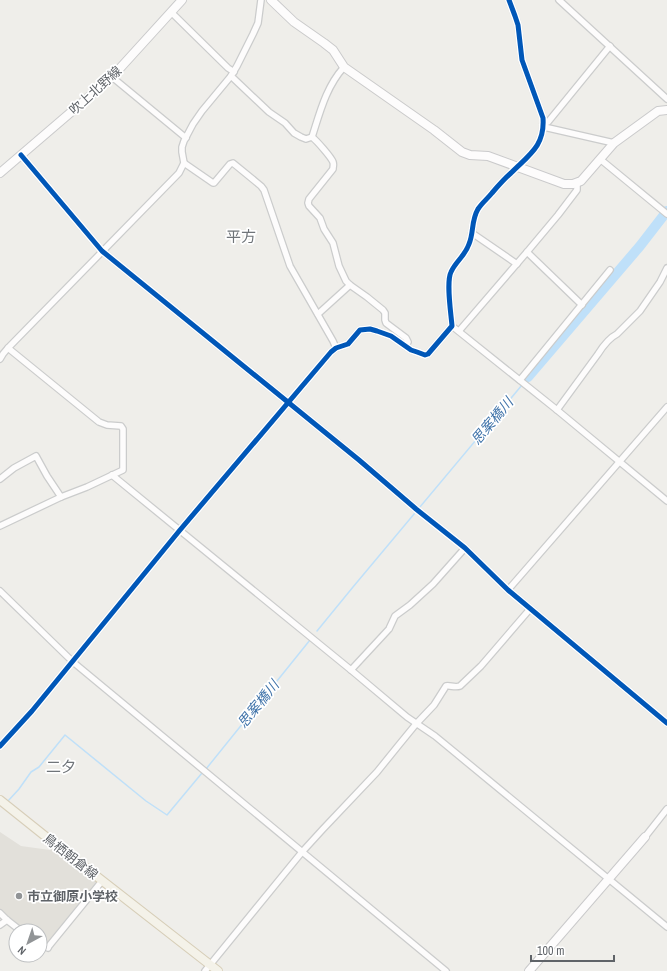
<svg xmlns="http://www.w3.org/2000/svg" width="667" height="971" font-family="'Archivo Narrow','Noto Sans JP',sans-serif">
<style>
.education{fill:#e2e0da}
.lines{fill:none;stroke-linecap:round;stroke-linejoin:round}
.stream{stroke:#bfe0f9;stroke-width:1.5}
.river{stroke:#bfe0f9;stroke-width:10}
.street-casing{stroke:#cbcccc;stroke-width:8}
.secondary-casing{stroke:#cacacb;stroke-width:10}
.primary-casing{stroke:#d7ceb8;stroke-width:10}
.street{stroke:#fdfcfc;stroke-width:5.5}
.secondary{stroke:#fdfcfc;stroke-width:8}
.primary{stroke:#f4f2e9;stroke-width:8}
.cycleway-casing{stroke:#fff;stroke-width:8}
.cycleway{stroke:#0057b8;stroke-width:5}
.poi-dot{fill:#919496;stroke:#fff;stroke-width:1.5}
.labels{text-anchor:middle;stroke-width:3.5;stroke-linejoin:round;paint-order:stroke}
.street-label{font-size:13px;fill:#5f6368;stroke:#fff}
.poi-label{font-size:13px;font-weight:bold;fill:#5f6368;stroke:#fff;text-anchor:start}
.water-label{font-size:14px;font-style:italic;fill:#4174aa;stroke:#fff}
.quarter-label{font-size:15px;fill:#70757a;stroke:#fff}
</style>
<rect width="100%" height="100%" fill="#efeeea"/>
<polygon class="education" points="0,832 21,846 50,850 53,848 96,879 96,884 93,889 47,945 40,941 40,931 25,931 0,911"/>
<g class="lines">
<g class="stream">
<polyline points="524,382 528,377"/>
<polyline points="317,631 353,587 522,385"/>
<polyline points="206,769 310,640"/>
<polyline points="8,801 19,789 31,772 39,767 65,735 146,801 167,815 202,773"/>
</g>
<polyline class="river" points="528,377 640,246 667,211"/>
<g class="street-casing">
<g id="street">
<polyline points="559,0 667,99"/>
<polyline points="171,12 228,68 234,72"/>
<polyline points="231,76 269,112 285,123 294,133 301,137 306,139 312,137"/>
<polyline points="112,77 186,138"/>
<polyline points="543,124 548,122 610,46"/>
<polyline points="544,127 614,143"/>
<path d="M312 137C317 141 331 157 333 162 334 165 333 166 333 169L309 199 308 203 309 206 320 218 324 229 333 243 339 266 346 281 350 285 367 297 383 310 385 313V320L386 323 406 338 408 342 405 346"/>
<path d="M312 137C320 112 326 87 344 67"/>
<polyline points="21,155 102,251 289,403 359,460 416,509 465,548 508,590 667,723"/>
<polyline points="600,159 667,214"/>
<polyline points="184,163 213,183 214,183 230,164 233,163 261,186 264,190 290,266 333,341 336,348"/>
<polyline points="472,233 517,264"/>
<polyline points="527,252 582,305"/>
<polyline points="318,314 350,285"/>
<polyline points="452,326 557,410 667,501"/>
<polyline points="459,331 527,252 558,215 577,190 577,183"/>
<polyline points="0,359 3,354 8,348 179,173 184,163 182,152 182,147 184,141 193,124 202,111 231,76 237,66 253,34 258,23 261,0"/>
<polyline points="520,380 610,270"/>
<path d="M557 410 598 354C603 346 609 338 617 334L640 311 660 282 667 268"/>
<polyline points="112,475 351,670 407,717 435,736 667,927"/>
<polyline points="0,479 14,468 36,456 47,476 61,497"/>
<polyline points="0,526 61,497 87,487 123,470 123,429 121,426 107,425 99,422 8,348"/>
<polyline points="508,590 667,407"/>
<polyline points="0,591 73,662 446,971"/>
<polyline points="351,670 389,629 395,616 410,605 433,584 465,548"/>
<path d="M0 746 32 711 180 530 331 352 336 348 348 344 360 330 370 329 377 331 391 336 411 350 417 352 425 355 428 354 452 326C451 313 446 282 451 272 456 261 465 256 469 244 474 232 471 221 478 209 482 203 488 198 492 193 498 186 504 179 511 173 529 155 545 146 543 118L522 60 518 25 515 16 509 0"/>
<polyline points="645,837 667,809"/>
<polyline points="0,913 7,920 21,931"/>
<polyline points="0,925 7,920"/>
<polyline points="40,944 48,948 49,946 102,881"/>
<path d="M205 971 302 852 323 829 377 772 398 746 416 724 434 705 446 686C450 685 455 688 460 686L481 666 530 609"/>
</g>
</g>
<g class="secondary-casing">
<g id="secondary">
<polyline points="271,0 294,22 324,43 333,50 344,67 434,130 462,152 470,155 488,156 564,184 573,184 581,181 614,143 658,111 667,110"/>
<polyline points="0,173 112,77 182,0"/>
<polyline points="529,971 645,837"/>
</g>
</g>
<g class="primary-casing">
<polyline id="primary" points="0,800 45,836 218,971"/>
</g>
<use href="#street" class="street"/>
<use href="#secondary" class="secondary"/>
<use href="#primary" class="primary"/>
<g class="cycleway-casing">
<g id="cycleway">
<polyline points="21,155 102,251 289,403 359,460 416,509 465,548 508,590 667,723"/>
<path d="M0 746 32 711 180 530 331 352 336 348 348 344 360 330 370 329 377 331 391 336 411 350 417 352 425 355 428 354 452 326C451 313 446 282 451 272 456 261 465 256 469 244 474 232 471 221 478 209 482 203 488 198 492 193 498 186 504 179 511 173 529 155 545 146 543 118L522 60 518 25 515 16 509 0"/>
</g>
</g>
<use href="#cycleway" class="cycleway"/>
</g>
<circle class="poi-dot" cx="19" cy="896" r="4"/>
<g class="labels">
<g class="street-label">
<text transform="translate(95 90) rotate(-42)" y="5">吹上北野線</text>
<text transform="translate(71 856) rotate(38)" y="5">鳥栖朝倉線</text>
</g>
<g class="poi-label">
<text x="27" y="901">市立御原小学校</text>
</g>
<g class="water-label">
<text transform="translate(492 421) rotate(-50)" y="5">思案橋川</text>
<text transform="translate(258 704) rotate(-51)" y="5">思案橋川</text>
</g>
<g class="quarter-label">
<text x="241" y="242">平方</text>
<text x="61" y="772">二夕</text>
</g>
</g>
<g transform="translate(28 943) rotate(220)"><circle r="19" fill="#ffffff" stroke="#bfc1c3"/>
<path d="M0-3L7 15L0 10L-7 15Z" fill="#919496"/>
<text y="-6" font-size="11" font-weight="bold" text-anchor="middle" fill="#5f6368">N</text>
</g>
<path d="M531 955v6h83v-6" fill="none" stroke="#5f6368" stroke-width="2"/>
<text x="537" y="955" font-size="12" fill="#5f6368" stroke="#ffffff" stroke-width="3" paint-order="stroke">100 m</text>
</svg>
